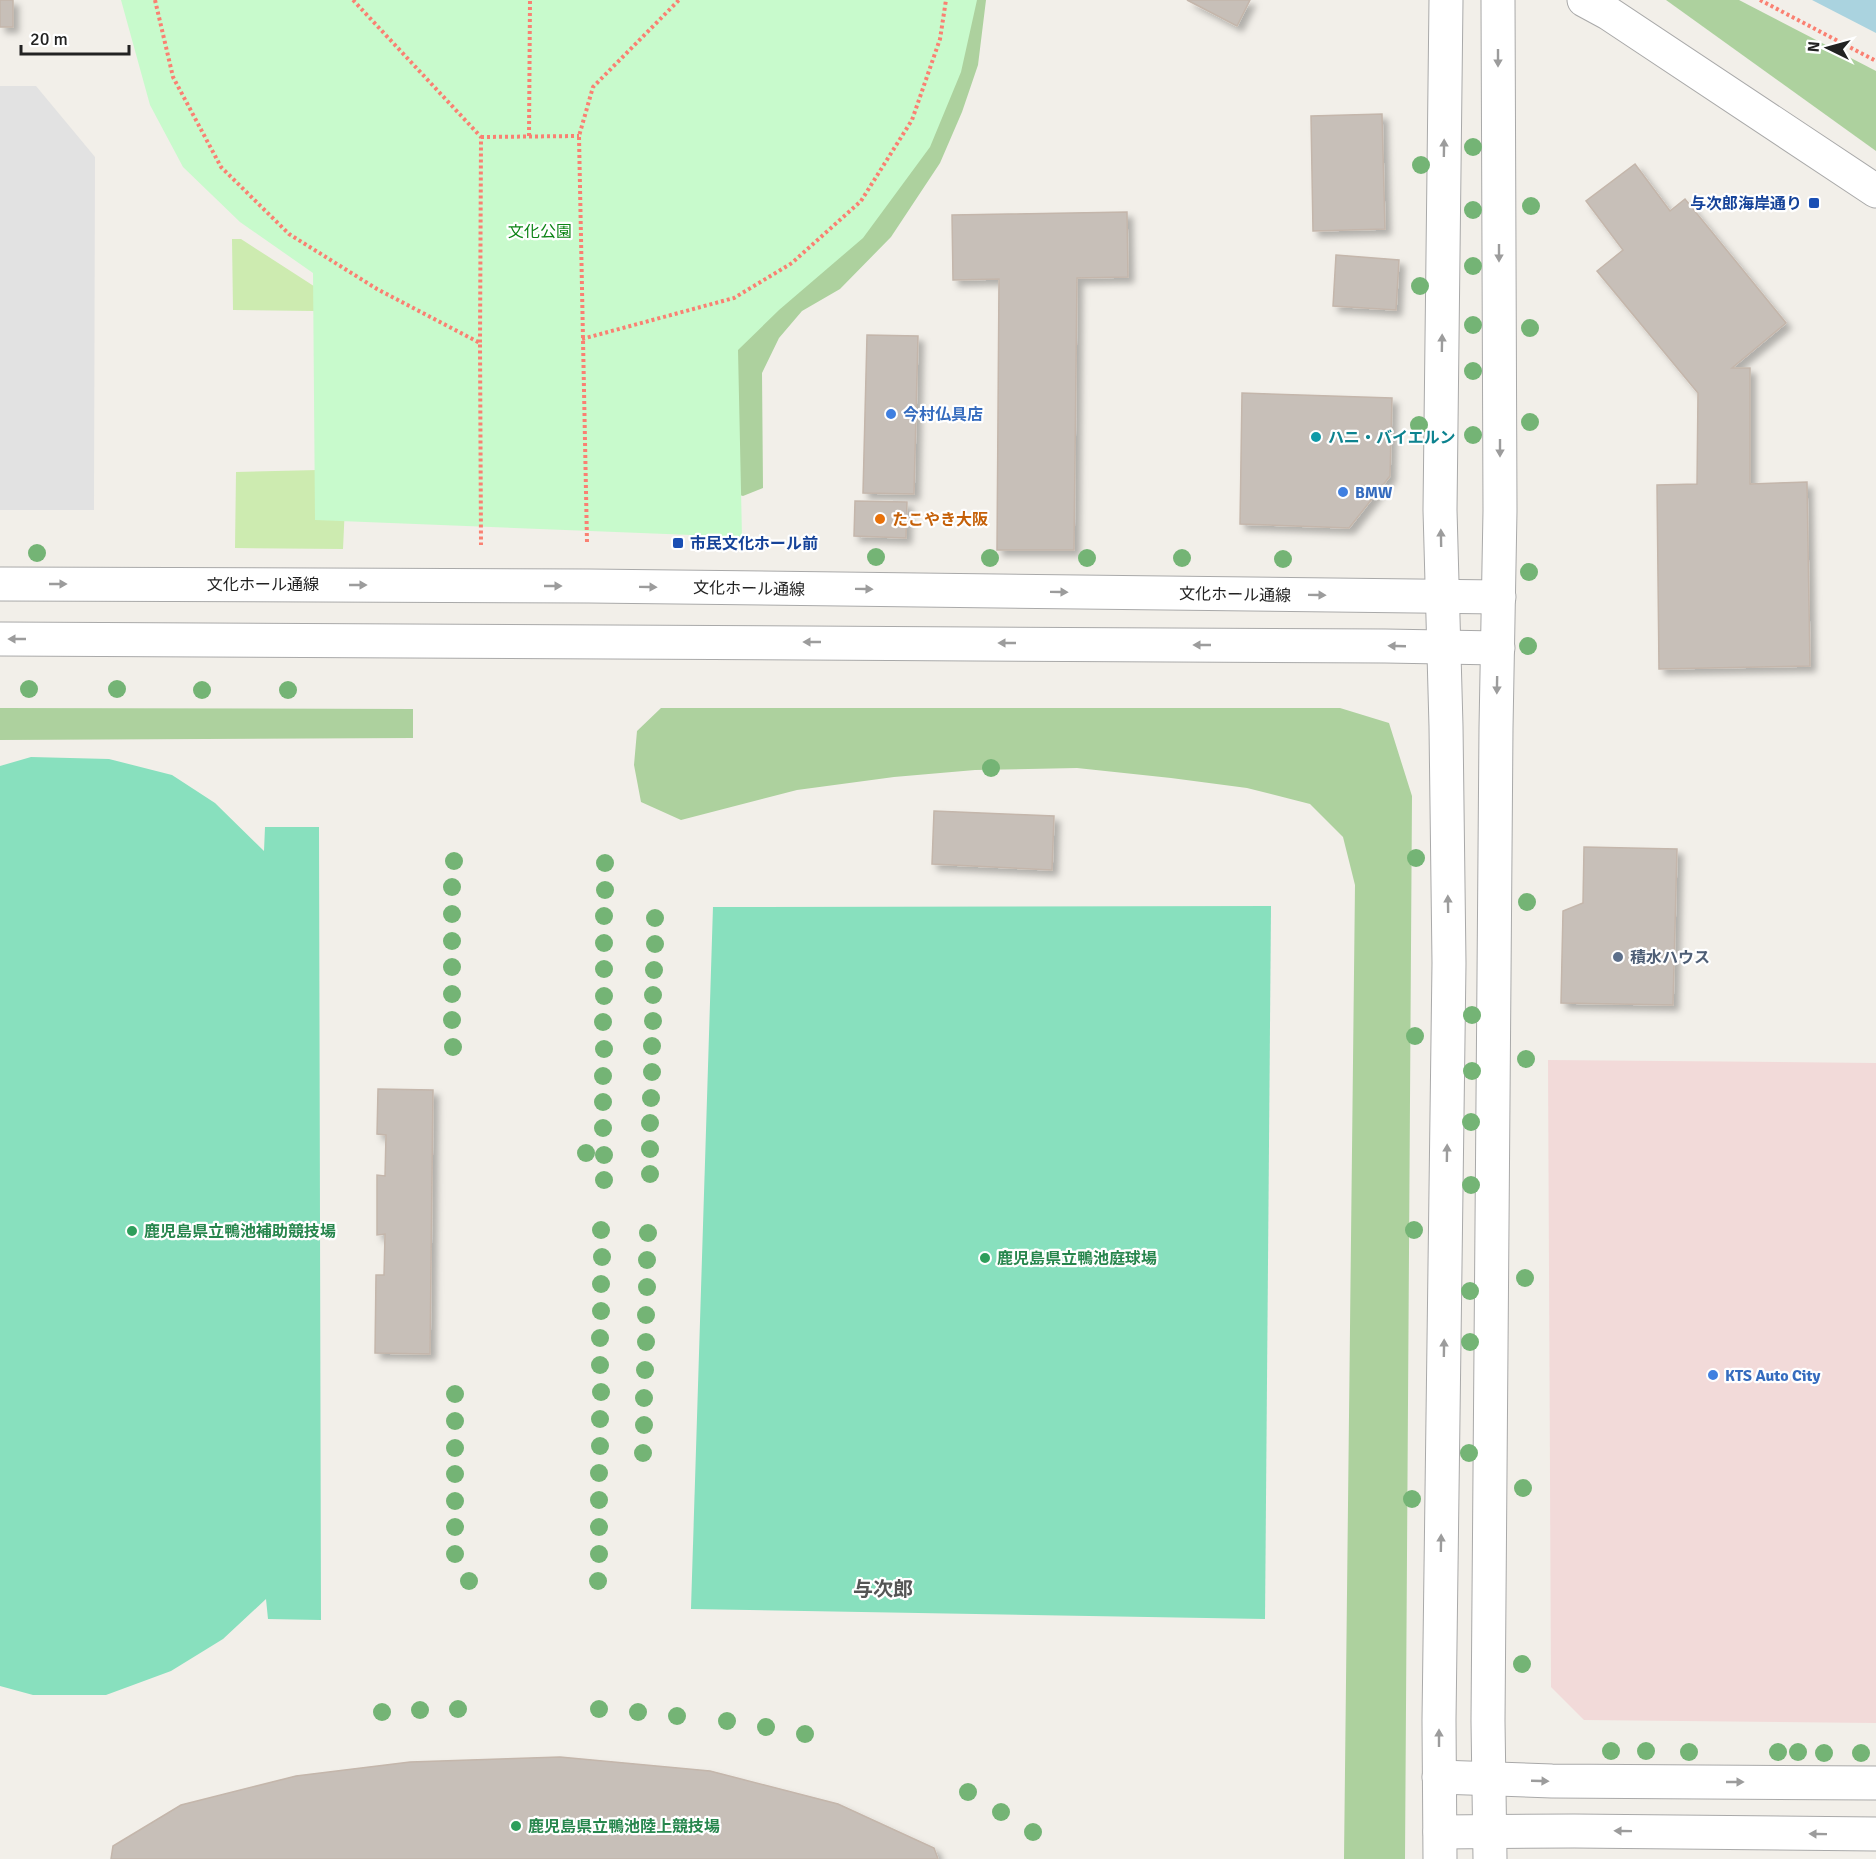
<svg xmlns="http://www.w3.org/2000/svg" width="1876" height="1859" font-family="Signika,'Noto Sans JP',sans-serif">
<style>
.commercial{fill:#f2dad9}
.grass{fill:#cdebb0}
.forest{fill:#add19e}
.park{fill:#c8facc}
.pitch{fill:#88e0be}
.parking{fill:#e2e2e2}
.water{fill:#aad3df}
.building{fill:#c7bfb8;stroke:#c4b6ab;stroke-width:1.5;filter:url(#shadow)}
.lines{fill:none;stroke-linecap:round;stroke-linejoin:round}
.minor-casing{stroke:#a9a9a9;stroke-width:35}
.path{stroke:#fa8072;stroke-width:4;stroke-dasharray:3 3;stroke-linecap:butt}
.minor{stroke:#fff;stroke-width:33}
.tree{fill:#74b475}
.oneway{fill:#9c9c9c}
.transit-dot{fill:#1a4fb4;stroke:#fff;stroke-width:2}
.shop-dot{fill:#3f7fe0;stroke:#fff;stroke-width:2}
.culture-dot{fill:#0f9aa8;stroke:#fff;stroke-width:2}
.food-dot{fill:#e8710a;stroke:#fff;stroke-width:2}
.service-dot{fill:#5c6f8a;stroke:#fff;stroke-width:2}
.leisure-dot{fill:#2e9e5b;stroke:#fff;stroke-width:2}
.labels{text-anchor:middle;stroke-width:4.5;stroke-linejoin:round;paint-order:stroke}
.transit-label{font-size:16px;font-weight:bold;fill:#164399;stroke:#fff;text-anchor:end}
.park-label{font-size:16px;fill:#0c8416;stroke:#fff}
.shop-label{font-size:16px;font-weight:bold;fill:#366cbe;stroke:#fff;text-anchor:start}
.culture-label{font-size:16px;font-weight:bold;fill:#0d838f;stroke:#fff;text-anchor:start}
.food-label{font-size:16px;font-weight:bold;fill:#c56008;stroke:#fff;text-anchor:start}
.street-label{font-size:16px;fill:#222;stroke:#fff}
.service-label{font-size:16px;font-weight:bold;fill:#4e5e75;stroke:#fff;text-anchor:start}
.leisure-label{font-size:16px;font-weight:bold;fill:#27864d;stroke:#fff;text-anchor:start}
.quarter-label{font-size:20px;font-weight:bold;fill:#555;stroke:#fff}
</style>
<defs>
<filter id="shadow"><feDropShadow dx="5.5" dy="5.5" stdDeviation="3" flood-color="#0004"/></filter>
</defs>
<rect width="100%" height="100%" fill="#f2efe9"/>
<polygon class="commercial" points="1548,1060 1876,1063 1876,1723 1584,1720 1551,1687"/>
<polygon class="grass" points="232,239 241,239 354,312 343,549 235,548 236,472 318,470 314,311 233,310"/>
<g class="forest">
<polygon points="960,0 986,0 978,65 962,112 940,163 891,237 840,289 802,311 779,338 762,373 763,488 743,496 726,491 725,349"/>
<polygon points="1666,0 1739,0 1876,71 1876,151"/>
<polygon points="0,708 413,709 413,738 0,740"/>
<polygon points="661,708 1340,708 1389,723 1412,796 1405,1859 1344,1859 1355,885 1343,837 1310,804 1247,788 1171,778 1077,768 975,770 894,777 797,790 681,820 641,802 634,765 637,731"/>
</g>
<polygon class="park" points="121,0 977,0 961,72 930,147 863,238 779,310 738,350 742,537 315,520 313,273 240,222 183,167 150,105"/>
<g class="pitch">
<polygon points="31,757 109,759 172,775 215,803 264,851 265,827 319,827 321,1620 268,1619 266,1599 223,1639 171,1671 106,1695 33,1695 0,1686 0,766"/>
<polygon points="1271,906 1265,1619 691,1609 713,907"/>
</g>
<polygon class="parking" points="0,86 36,86 95,157 94,510 0,510"/>
<polygon class="water" points="1812,0 1876,0 1876,33"/>
<g class="building">
<rect x="0" y="0" width="13" height="27"/>
<polygon points="1187,0 1250,0 1237,26"/>
<polygon points="1382,114 1385,229 1313,231 1311,116"/>
<polygon points="1635,164 1670,211 1685,199 1786,323 1732,368 1750,368 1750,484 1807,482 1810,666 1659,669 1657,485 1697,484 1698,393 1597,271 1623,250 1586,201"/>
<polygon points="1127,212 1128,277 1077,278 1074,550 997,550 999,279 953,280 952,215"/>
<polygon points="1336,255 1399,260 1396,310 1333,306"/>
<polygon points="867,335 918,336 914,494 863,493"/>
<polygon points="1242,393 1392,398 1390,476 1349,528 1240,524"/>
<polygon points="855,501 907,502 906,538 854,536"/>
<polygon points="934,811 1054,816 1052,870 932,864"/>
<polygon points="1584,847 1677,849 1673,1005 1561,1003 1563,911 1583,903"/>
<polygon points="378,1089 433,1090 430,1354 375,1353 376,1275 384,1275 385,1234 377,1235 377,1175 385,1176 386,1135 377,1134"/>
<polygon points="560,1757 710,1771 838,1804 934,1848 938,1859 111,1859 113,1846 181,1805 296,1776 410,1762"/>
</g>
<g class="lines">
<g class="minor-casing">
<g id="minor">
<polyline points="1584,0 1608,13 1876,191"/>
<polyline points="0,584 589,586 1499,597"/>
<polyline points="0,639 1385,646 1498,648"/>
<polyline points="1439,1777 1552,1781 1876,1783"/>
<polyline points="1440,1832 1574,1831 1876,1834"/>
<polyline points="1440,1859 1439,1720 1449,963 1446,726 1440,510 1446,0"/>
<polyline points="1490,1859 1488,1721 1496,728 1500,511 1498,0"/>
</g>
</g>
<g class="path">
<polyline points="155,0 173,77 221,167 289,234 377,289 480,343 481,545"/>
<polyline points="353,0 481,137 480,343"/>
<polyline points="1760,0 1876,61"/>
<polyline points="529,136 530,0"/>
<polyline points="481,137 579,136"/>
<polyline points="582,339 734,298 792,263 861,201 912,120 940,39 946,0"/>
<polyline points="587,542 579,136 593,87 679,0"/>
</g>
<use href="#minor" class="minor"/>
</g>
<g class="tree">
<circle cx="1473" cy="147" r="9"/>
<circle cx="1421" cy="165" r="9"/>
<circle cx="1531" cy="206" r="9"/>
<circle cx="1473" cy="210" r="9"/>
<circle cx="1473" cy="266" r="9"/>
<circle cx="1420" cy="286" r="9"/>
<circle cx="1473" cy="325" r="9"/>
<circle cx="1530" cy="328" r="9"/>
<circle cx="1473" cy="371" r="9"/>
<circle cx="1530" cy="422" r="9"/>
<circle cx="1419" cy="425" r="9"/>
<circle cx="1473" cy="435" r="9"/>
<circle cx="37" cy="553" r="9"/>
<circle cx="876" cy="557" r="9"/>
<circle cx="990" cy="558" r="9"/>
<circle cx="1087" cy="558" r="9"/>
<circle cx="1182" cy="558" r="9"/>
<circle cx="1283" cy="559" r="9"/>
<circle cx="1529" cy="572" r="9"/>
<circle cx="1528" cy="646" r="9"/>
<circle cx="29" cy="689" r="9"/>
<circle cx="117" cy="689" r="9"/>
<circle cx="202" cy="690" r="9"/>
<circle cx="288" cy="690" r="9"/>
<circle cx="991" cy="768" r="9"/>
<circle cx="1416" cy="858" r="9"/>
<circle cx="454" cy="861" r="9"/>
<circle cx="605" cy="863" r="9"/>
<circle cx="452" cy="887" r="9"/>
<circle cx="605" cy="890" r="9"/>
<circle cx="1527" cy="902" r="9"/>
<circle cx="452" cy="914" r="9"/>
<circle cx="604" cy="916" r="9"/>
<circle cx="655" cy="918" r="9"/>
<circle cx="452" cy="941" r="9"/>
<circle cx="604" cy="943" r="9"/>
<circle cx="655" cy="944" r="9"/>
<circle cx="452" cy="967" r="9"/>
<circle cx="604" cy="969" r="9"/>
<circle cx="654" cy="970" r="9"/>
<circle cx="452" cy="994" r="9"/>
<circle cx="653" cy="995" r="9"/>
<circle cx="604" cy="996" r="9"/>
<circle cx="1472" cy="1015" r="9"/>
<circle cx="452" cy="1020" r="9"/>
<circle cx="653" cy="1021" r="9"/>
<circle cx="603" cy="1022" r="9"/>
<circle cx="1415" cy="1036" r="9"/>
<circle cx="652" cy="1046" r="9"/>
<circle cx="453" cy="1047" r="9"/>
<circle cx="604" cy="1049" r="9"/>
<circle cx="1526" cy="1059" r="9"/>
<circle cx="1472" cy="1071" r="9"/>
<circle cx="652" cy="1072" r="9"/>
<circle cx="603" cy="1076" r="9"/>
<circle cx="651" cy="1098" r="9"/>
<circle cx="603" cy="1102" r="9"/>
<circle cx="1471" cy="1122" r="9"/>
<circle cx="650" cy="1123" r="9"/>
<circle cx="603" cy="1128" r="9"/>
<circle cx="650" cy="1149" r="9"/>
<circle cx="586" cy="1153" r="9"/>
<circle cx="604" cy="1155" r="9"/>
<circle cx="650" cy="1174" r="9"/>
<circle cx="604" cy="1180" r="9"/>
<circle cx="1471" cy="1185" r="9"/>
<circle cx="601" cy="1230" r="9"/>
<circle cx="1414" cy="1230" r="9"/>
<circle cx="648" cy="1233" r="9"/>
<circle cx="602" cy="1257" r="9"/>
<circle cx="647" cy="1260" r="9"/>
<circle cx="1525" cy="1278" r="9"/>
<circle cx="601" cy="1284" r="9"/>
<circle cx="647" cy="1287" r="9"/>
<circle cx="1470" cy="1291" r="9"/>
<circle cx="601" cy="1311" r="9"/>
<circle cx="646" cy="1315" r="9"/>
<circle cx="600" cy="1338" r="9"/>
<circle cx="646" cy="1342" r="9"/>
<circle cx="1470" cy="1342" r="9"/>
<circle cx="600" cy="1365" r="9"/>
<circle cx="645" cy="1370" r="9"/>
<circle cx="601" cy="1392" r="9"/>
<circle cx="455" cy="1394" r="9"/>
<circle cx="644" cy="1398" r="9"/>
<circle cx="600" cy="1419" r="9"/>
<circle cx="455" cy="1421" r="9"/>
<circle cx="644" cy="1425" r="9"/>
<circle cx="600" cy="1446" r="9"/>
<circle cx="455" cy="1448" r="9"/>
<circle cx="643" cy="1453" r="9"/>
<circle cx="1469" cy="1453" r="9"/>
<circle cx="599" cy="1473" r="9"/>
<circle cx="455" cy="1474" r="9"/>
<circle cx="1523" cy="1488" r="9"/>
<circle cx="1412" cy="1499" r="9"/>
<circle cx="599" cy="1500" r="9"/>
<circle cx="455" cy="1501" r="9"/>
<circle cx="455" cy="1527" r="9"/>
<circle cx="599" cy="1527" r="9"/>
<circle cx="455" cy="1554" r="9"/>
<circle cx="599" cy="1554" r="9"/>
<circle cx="469" cy="1581" r="9"/>
<circle cx="598" cy="1581" r="9"/>
<circle cx="1522" cy="1664" r="9"/>
<circle cx="458" cy="1709" r="9"/>
<circle cx="599" cy="1709" r="9"/>
<circle cx="420" cy="1710" r="9"/>
<circle cx="382" cy="1712" r="9"/>
<circle cx="638" cy="1712" r="9"/>
<circle cx="677" cy="1716" r="9"/>
<circle cx="727" cy="1721" r="9"/>
<circle cx="766" cy="1727" r="9"/>
<circle cx="805" cy="1734" r="9"/>
<circle cx="1611" cy="1751" r="9"/>
<circle cx="1646" cy="1751" r="9"/>
<circle cx="1689" cy="1752" r="9"/>
<circle cx="1778" cy="1752" r="9"/>
<circle cx="1798" cy="1752" r="9"/>
<circle cx="1824" cy="1753" r="9"/>
<circle cx="1861" cy="1753" r="9"/>
<circle cx="968" cy="1792" r="9"/>
<circle cx="1001" cy="1812" r="9"/>
<circle cx="1033" cy="1832" r="9"/>
</g>
<defs><path id="oneway-solid" d="M-6-.8H1V-3.2L6.5 0L1 3.2V.8H-6Z" transform="scale(1.5)"/></defs>
<g class="oneway">
<use href="#oneway-solid" transform="translate(1498 58) rotate(90)"/>
<use href="#oneway-solid" transform="translate(1444 148) rotate(-89)"/>
<use href="#oneway-solid" transform="translate(1499 253) rotate(90)"/>
<use href="#oneway-solid" transform="translate(1442 343) rotate(-89)"/>
<use href="#oneway-solid" transform="translate(1500 448) rotate(90)"/>
<use href="#oneway-solid" transform="translate(1441 538) rotate(-91)"/>
<use href="#oneway-solid" transform="translate(58 584)"/>
<use href="#oneway-solid" transform="translate(358 585)"/>
<use href="#oneway-solid" transform="translate(553 586)"/>
<use href="#oneway-solid" transform="translate(648 587) rotate(1)"/>
<use href="#oneway-solid" transform="translate(864 589) rotate(1)"/>
<use href="#oneway-solid" transform="translate(1059 592) rotate(1)"/>
<use href="#oneway-solid" transform="translate(1317 595) rotate(1)"/>
<use href="#oneway-solid" transform="translate(17 639) rotate(-180)"/>
<use href="#oneway-solid" transform="translate(812 642) rotate(-180)"/>
<use href="#oneway-solid" transform="translate(1007 643) rotate(-180)"/>
<use href="#oneway-solid" transform="translate(1202 645) rotate(-180)"/>
<use href="#oneway-solid" transform="translate(1397 646) rotate(-178)"/>
<use href="#oneway-solid" transform="translate(1497 685) rotate(91)"/>
<use href="#oneway-solid" transform="translate(1448 904) rotate(-91)"/>
<use href="#oneway-solid" transform="translate(1447 1153) rotate(-89)"/>
<use href="#oneway-solid" transform="translate(1444 1348) rotate(-89)"/>
<use href="#oneway-solid" transform="translate(1441 1543) rotate(-89)"/>
<use href="#oneway-solid" transform="translate(1439 1738) rotate(-90)"/>
<use href="#oneway-solid" transform="translate(1540 1781) rotate(2)"/>
<use href="#oneway-solid" transform="translate(1735 1782)"/>
<use href="#oneway-solid" transform="translate(1623 1831) rotate(-179)"/>
<use href="#oneway-solid" transform="translate(1818 1834) rotate(-179)"/>
</g>
<g class="transit-dot">
<rect x="1808" y="197" width="12" height="12" rx="3"/>
<rect x="672" y="537" width="12" height="12" rx="3"/>
</g>
<g class="shop-dot">
<circle cx="891" cy="414" r="6"/>
<circle cx="1343" cy="492" r="6"/>
<circle cx="1713" cy="1375" r="6"/>
</g>
<circle class="culture-dot" cx="1316" cy="437" r="6"/>
<circle class="food-dot" cx="880" cy="519" r="6"/>
<circle class="service-dot" cx="1618" cy="957" r="6"/>
<g class="leisure-dot">
<circle cx="132" cy="1231" r="6"/>
<circle cx="985" cy="1258" r="6"/>
<circle cx="516" cy="1826" r="6"/>
</g>
<g class="labels">
<g class="transit-label">
<text x="1802" y="209">与次郎海岸通り</text>
<text x="690" y="549" text-anchor="start">市民文化ホール前</text>
</g>
<g class="park-label">
<text x="540" y="237">文化公園</text>
</g>
<g class="shop-label">
<text x="903" y="420">今村仏具店</text>
<text x="1355" y="498">BMW</text>
<text x="1725" y="1381">KTS Auto City</text>
</g>
<g class="culture-label">
<text x="1328" y="443">ハニ・バイエルン</text>
</g>
<g class="food-label">
<text x="892" y="525">たこやき大阪</text>
</g>
<g class="street-label">
<text x="263" y="590">文化ホール通線</text>
<text transform="translate(749 588) rotate(1)" y="6">文化ホール通線</text>
<text transform="translate(1235 594) rotate(1)" y="6">文化ホール通線</text>
</g>
<g class="service-label">
<text x="1630" y="963">積水ハウス</text>
</g>
<g class="leisure-label">
<text x="144" y="1237">鹿児島県立鴨池補助競技場</text>
<text x="997" y="1264">鹿児島県立鴨池庭球場</text>
<text x="528" y="1832">鹿児島県立鴨池陸上競技場</text>
</g>
<g class="quarter-label">
<text x="883" y="1596">与次郎</text>
</g>
</g>
<g transform="translate(1828 48) rotate(275)" stroke="#ffffff" stroke-width="4.5" paint-order="stroke">
<path d="M0-4.5L10 22L0 15L-10 22Z" fill="#222222"/>
<text y="-9" font-size="16" font-weight="bold" text-anchor="middle" fill="#222222">N</text>
</g>
<path d="M21 45v9h108v-9" fill="none" stroke="#222222" stroke-width="3"/>
<text x="30" y="45" font-size="18" fill="#222222" stroke="#ffffff" stroke-width="4.5" paint-order="stroke">20 m</text>
</svg>
